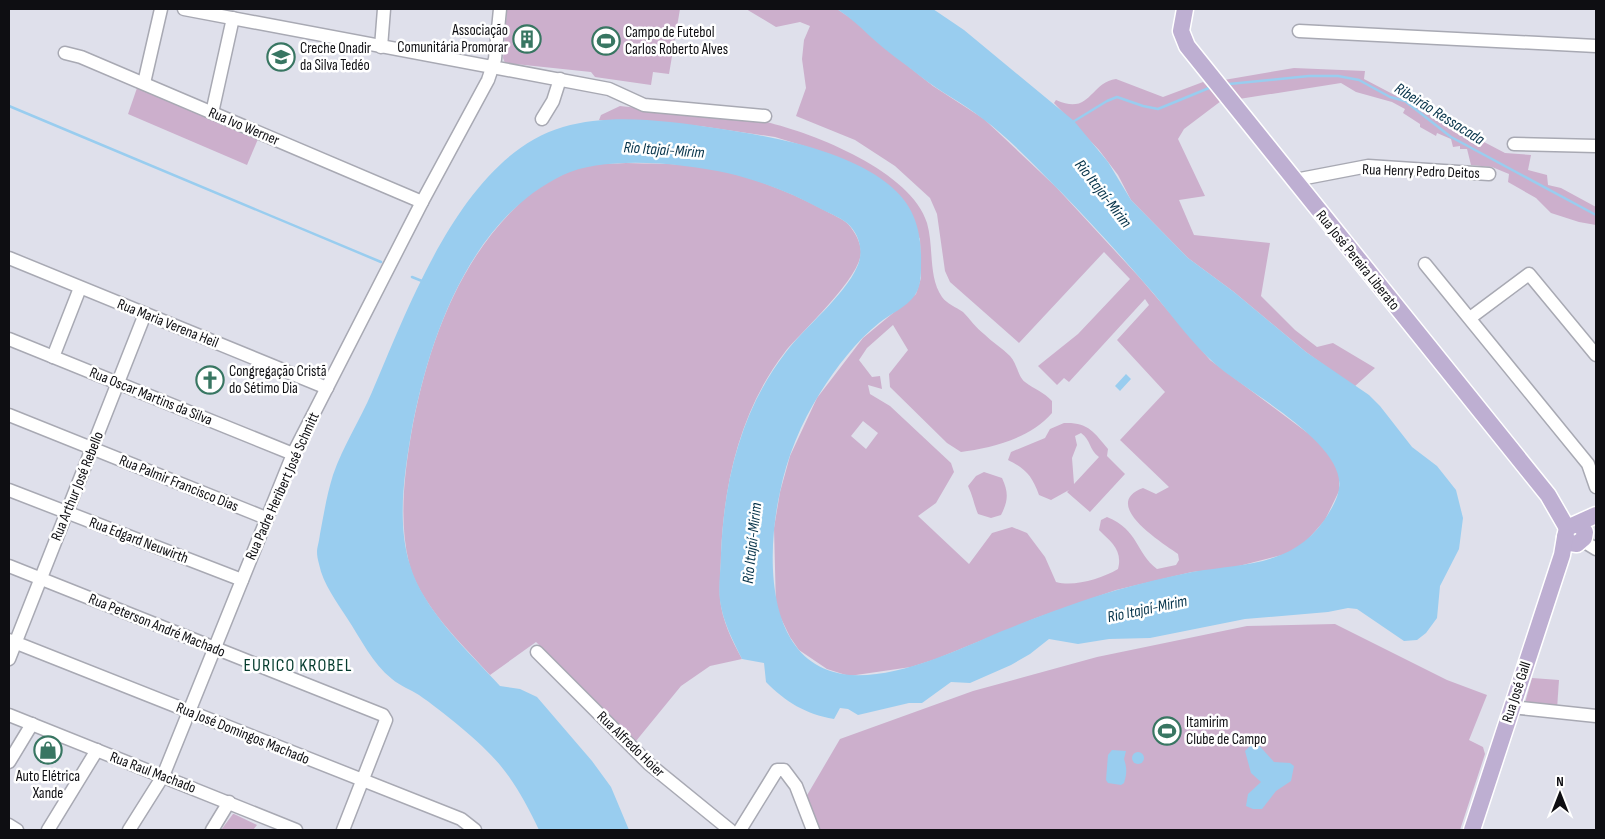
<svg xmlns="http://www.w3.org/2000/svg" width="1605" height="839" font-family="'Sofia Sans Condensed',sans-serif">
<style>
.green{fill:#ccafcc;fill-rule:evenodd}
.water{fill:#99cdef}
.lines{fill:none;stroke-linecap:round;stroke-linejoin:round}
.stream{stroke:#99cdef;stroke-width:2.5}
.minor-casing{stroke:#a8a9b3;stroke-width:15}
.major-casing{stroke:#fff;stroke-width:19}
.minor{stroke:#fff;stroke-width:12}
.major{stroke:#beafd2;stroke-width:16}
.labels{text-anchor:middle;stroke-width:5;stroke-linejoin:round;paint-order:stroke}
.poi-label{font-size:15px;fill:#0e0e12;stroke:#fff;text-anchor:start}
.street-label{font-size:15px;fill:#0e0e12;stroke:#fff}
.water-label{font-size:16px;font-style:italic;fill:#06334a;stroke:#fff}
.quarter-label{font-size:18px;letter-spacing:1px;fill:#043b2d;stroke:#fff}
</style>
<rect width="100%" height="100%" fill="#dfe0eb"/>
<g class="green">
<polygon points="507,9 680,9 669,74 653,72 651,85 595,77 591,72 505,63 503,58"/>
<path d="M746 9H837L855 21 874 39 933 86 984 119 1056 187 1140 278 1210 360 1313 437 1329 454 1339 473V491L1325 520 1303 545 1286 554 1231 568 1192 572 1116 590 1036 618 936 659 911 667 849 676 827 669 799 650 790 637 776 608 774 528 780 492 790 456 817 398 863 338 916 294 921 278 920 239 884 182 863 170 814 149 775 137 700 126 599 120 601 115 620 106 766 122C814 133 912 172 927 223 934 247 928 277 942 297 947 304 956 307 963 312 970 319 976 328 984 334 992 342 1002 348 1010 356 1017 363 1018 377 1025 382 1034 389 1044 392 1052 401V413C1030 439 990 448 961 452L947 443 890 387 889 374 908 350 893 325 867 348 859 360 872 377 880 376 882 389 868 385 870 394 890 406 951 463 954 472 936 503 918 516 969 564 992 533 1012 527 1027 533 1045 557 1056 582C1074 587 1101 579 1118 569 1123 550 1111 542 1099 530L1101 520 1107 517C1139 530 1135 552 1157 569L1176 565 1179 560 1178 554C1161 542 1100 504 1143 488L1156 494 1169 487 1120 440 1165 392 1117 340 1149 305 1145 299 1069 382 1064 378 1057 385 1038 366 1078 334 1130 279 1104 252 1019 343 950 282 945 271 937 214 930 198 895 166 855 140 796 116 806 88 802 59 804 40 810 26 800 22 776 27ZM863 421 878 433 866 449 851 436Z"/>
<polygon points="1294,68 1365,71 1364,79 1505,153 1531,155 1528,170 1547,175 1548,185 1561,188 1596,207 1596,225 1579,222 1551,213 1536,198 1508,182 1509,174 1492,167 1471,165 1467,149 1460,149 1460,146 1453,147 1451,139 1437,133 1436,136 1420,127 1420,124 1403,113 1405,109 1392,102 1356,92 1341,83 1239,99 1224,80"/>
<path d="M1116 79 1163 97 1203 82 1221 101 1184 129 1178 139 1205 196 1179 200 1194 235 1270 243 1261 296 1295 330 1317 347 1333 343 1375 368 1354 387 1306 352 1234 292 1188 258 1131 200 1118 175 1099 150 1054 103 1056 100C1091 116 1089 83 1116 79Z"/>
<polygon points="137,88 258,139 247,165 128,114"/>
<path d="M626 163C649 164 672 163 694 166 741 172 785 189 826 211 833 215 843 219 848 224 855 232 860 241 861 251 862 277 802 331 785 352 740 410 724 483 721 554 721 569 719 584 720 599 722 620 732 641 742 659L710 666 681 686 636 741 536 642 490 675C463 645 419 604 409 563 399 522 404 476 411 435 426 351 456 263 520 203 538 186 567 169 592 165 603 163 615 164 626 163Z"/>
<path d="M1064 423C1088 422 1094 432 1108 449L1107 456 1125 474 1090 512 1067 492 1069 490 1051 500 1039 495C1032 476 1026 469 1008 460L1011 452 1045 438 1050 429ZM1081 433C1091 440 1089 450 1099 457L1074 484 1072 458 1077 445 1075 436Z"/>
<path d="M984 472 1002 478C1009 493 1008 501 1001 515L991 518 978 514C974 505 973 496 968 486L976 476Z"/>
<polygon points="1335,624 1447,680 1487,695 1469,740 1483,747 1485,754 1460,830 820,830 806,797 840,739 973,691 1097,657 1247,626"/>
<polygon points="1532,678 1559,680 1557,709 1524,706"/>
<polygon points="233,814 234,814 257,825 253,830 221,830"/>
</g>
<g class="water">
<path d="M837 9H933L964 30 1074 121 1108 162 1131 200 1188 258 1234 292 1306 352 1369 395 1380 406 1412 447 1437 466 1456 490 1463 518 1459 549 1440 586 1437 618 1426 633 1417 640 1404 641 1357 609 1348 608 1328 612 1245 619 1150 638 1109 639 1078 644 1049 639 1030 654 1011 665 970 683 951 682 922 703H909L858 715 848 709 840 708 834 719C805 714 786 702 766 682L764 663 742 659C733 641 723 622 720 601 718 585 721 569 721 553 724 481 741 410 786 352 805 327 845 295 857 267 864 253 860 234 847 223 841 218 831 214 823 210 792 193 761 181 727 173 683 163 604 155 563 175 469 220 428 340 411 434 404 476 397 524 410 565 423 610 469 652 500 686L520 689 537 697 592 761 611 787 629 830H539C528 807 516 784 500 765 483 744 442 711 419 695 410 689 400 686 392 679 372 663 361 639 347 618 337 602 323 584 319 564 315 549 318 549 320 534 324 513 327 494 333 475 343 446 360 420 372 392 410 304 463 156 563 127 611 113 667 121 715 128 769 136 844 149 888 184 915 205 922 232 921 265 921 275 921 286 915 295 907 307 890 314 879 323 856 341 836 368 820 393 801 423 787 457 780 492 767 550 763 660 842 674 891 682 958 650 1002 631 1040 616 1079 601 1117 590 1142 583 1167 577 1192 572 1245 563 1294 567 1327 516 1332 508 1338 498 1339 488 1346 443 1245 391 1214 363 1192 343 1173 317 1154 294 1124 259 1093 225 1061 192 1038 169 1009 138 983 119 963 103 940 92 920 76 904 63 887 52 872 38 860 27 851 18 837 9Z"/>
<polygon points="1126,374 1131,379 1120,391 1115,386"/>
<polygon points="1255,741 1274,762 1290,763 1294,766 1291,781 1276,791 1262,809 1253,809 1246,806 1248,794 1261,782 1251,773 1245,751"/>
<path d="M1112 750 1126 751 1124 759C1127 768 1127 773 1124 783L1121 785 1108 783 1106 780 1108 755Z"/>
<circle cx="1138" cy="758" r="6"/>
</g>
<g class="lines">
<g class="stream">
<polyline points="1229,84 1309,76 1338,76 1359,80 1390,97 1405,101 1451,137 1596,215"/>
<polyline points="9,106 381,262"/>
<polyline points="1071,123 1107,101 1117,97 1143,106 1158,109 1209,88"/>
<polyline points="412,277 422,281"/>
</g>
<g class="minor-casing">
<g id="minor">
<polyline points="184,9 609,89 644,105 765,116"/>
<polyline points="1299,31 1596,46"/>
<polyline points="381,47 384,9"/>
<polyline points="65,53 81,57 422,202"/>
<polyline points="144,83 161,9"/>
<polyline points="212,113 233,18"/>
<polyline points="542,119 553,101 560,79"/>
<polyline points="1514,144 1596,146"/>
<polyline points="1295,180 1368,166 1489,174"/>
<polyline points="9,258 327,388"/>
<polyline points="1425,264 1588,464 1596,487"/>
<polyline points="1470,318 1529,274 1596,355"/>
<polyline points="9,339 293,454"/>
<polyline points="53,357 80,288"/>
<polyline points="9,415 266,518"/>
<polyline points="9,490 242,580"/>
<polyline points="1583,541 1596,549"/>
<polyline points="9,566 383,715 386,720 343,830"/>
<polyline points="9,640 461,819 475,830"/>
<polyline points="537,652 649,764 730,830"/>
<polyline points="9,659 145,314"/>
<polyline points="1511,707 1596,716"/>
<polyline points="9,715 296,830"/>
<polyline points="9,762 32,724"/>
<polyline points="9,825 17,830"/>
<polyline points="48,830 97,750"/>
<polyline points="129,830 163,776 293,454 422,202 488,80 495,59 500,9"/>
<polyline points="212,830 229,802"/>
<polyline points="740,830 777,770 784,770 796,786 813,830"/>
</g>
</g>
<g class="major-casing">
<g id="major">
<polyline points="1185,9 1181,31 1187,46 1548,495 1567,528"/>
<polyline points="1579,524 1585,532 1584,538 1577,544 1570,543 1565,537 1567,528 1596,515"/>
<polyline points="1472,830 1562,555 1565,537"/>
</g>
</g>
<use href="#minor" class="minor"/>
<use href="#major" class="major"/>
</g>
<defs>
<g id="building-ring" transform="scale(1.4375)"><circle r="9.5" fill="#fff" stroke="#387662" stroke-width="1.5"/><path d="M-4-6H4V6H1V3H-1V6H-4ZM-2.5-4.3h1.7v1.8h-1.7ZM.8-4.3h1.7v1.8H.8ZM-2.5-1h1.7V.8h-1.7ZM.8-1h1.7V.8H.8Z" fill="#387662"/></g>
<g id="stadium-ring" transform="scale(1.4375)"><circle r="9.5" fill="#fff" stroke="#387662" stroke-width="1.5"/><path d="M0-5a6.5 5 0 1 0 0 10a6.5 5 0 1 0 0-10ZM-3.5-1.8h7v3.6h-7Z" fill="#387662"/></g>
<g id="school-ring" transform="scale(1.4375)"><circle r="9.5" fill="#fff" stroke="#387662" stroke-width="1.5"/><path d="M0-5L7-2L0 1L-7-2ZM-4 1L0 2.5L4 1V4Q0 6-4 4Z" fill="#387662"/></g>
<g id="church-ring" transform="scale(1.4375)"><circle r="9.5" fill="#fff" stroke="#387662" stroke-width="1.5"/><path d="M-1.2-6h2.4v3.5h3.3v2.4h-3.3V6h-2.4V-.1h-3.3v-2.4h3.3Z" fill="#387662"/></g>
<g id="shop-ring" transform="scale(1.4375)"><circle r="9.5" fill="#fff" stroke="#387662" stroke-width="1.5"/><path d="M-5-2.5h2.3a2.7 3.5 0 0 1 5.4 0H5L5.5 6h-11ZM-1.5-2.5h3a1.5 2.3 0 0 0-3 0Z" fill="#387662"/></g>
</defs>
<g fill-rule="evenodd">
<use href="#building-ring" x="527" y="39"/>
<use href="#stadium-ring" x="606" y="41"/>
<use href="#school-ring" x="281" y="57"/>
<use href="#church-ring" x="210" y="380"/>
<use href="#stadium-ring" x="1167" y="731"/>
<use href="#shop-ring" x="48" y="750"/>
</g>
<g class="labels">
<g class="poi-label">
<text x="508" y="35" text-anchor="end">Associação<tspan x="508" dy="17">Comunitária Promorar</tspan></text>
<text x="625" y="37">Campo de Futebol<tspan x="625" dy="17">Carlos Roberto Alves</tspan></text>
<text x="300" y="53">Creche Onadir<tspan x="300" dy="17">da Silva Tedéo</tspan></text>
<text x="229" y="376">Congregação Cristã<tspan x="229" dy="17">do Sétimo Dia</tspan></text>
<text x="1186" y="727">Itamirim<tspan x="1186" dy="17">Clube de Campo</tspan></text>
<text x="48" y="781" text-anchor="middle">Auto Elétrica<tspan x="48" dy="17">Xande</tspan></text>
</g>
<g class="street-label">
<text transform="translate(244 126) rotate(23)" y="5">Rua Ivo Werner</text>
<text transform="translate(1421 171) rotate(2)" y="5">Rua Henry Pedro Deitos</text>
<text transform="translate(1358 260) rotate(51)" y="5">Rua José Pereira Liberato</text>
<text transform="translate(168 323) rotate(22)" y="5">Rua Maria Verena Heil</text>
<text transform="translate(151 396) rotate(22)" y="5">Rua Oscar Martins da Silva</text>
<text transform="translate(179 483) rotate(22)" y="5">Rua Palmir Francisco Dias</text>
<text transform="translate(77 486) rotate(-68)" y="5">Rua Arthur José Rebello</text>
<text transform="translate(282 486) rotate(-66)" y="5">Rua Padre Heribert José Schmitt</text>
<text transform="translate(139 540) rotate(21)" y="5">Rua Edgard Neuwirth</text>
<text transform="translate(157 625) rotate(22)" y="5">Rua Peterson André Machado</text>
<text transform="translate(1516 692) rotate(-72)" y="5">Rua José Gall</text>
<text transform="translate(243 733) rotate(22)" y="5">Rua José Domingos Machado</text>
<text transform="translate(631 744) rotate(44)" y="5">Rua Alfredo Hoier</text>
<text transform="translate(153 772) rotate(21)" y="5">Rua Raul Machado</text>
</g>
<g class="water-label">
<text transform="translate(1440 113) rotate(32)" y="6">Ribeirão Ressacada</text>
<text transform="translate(664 149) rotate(4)" y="6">Rio Itajaí-Mirim</text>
<text transform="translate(1104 193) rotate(52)" y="6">Rio Itajaí-Mirim</text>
<text transform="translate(751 543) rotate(-84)" y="6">Rio Itajaí-Mirim</text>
<text transform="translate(1147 608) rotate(-12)" y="6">Rio Itajaí-Mirim</text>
</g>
<g class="quarter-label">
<text x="298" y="671">EURICO KROBEL</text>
</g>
</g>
<rect width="1605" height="839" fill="none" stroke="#0e0e12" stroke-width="20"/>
<g transform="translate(1560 794)" stroke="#ffffff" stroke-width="4" paint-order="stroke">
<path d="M0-4L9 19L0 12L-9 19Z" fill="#0e0e12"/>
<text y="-8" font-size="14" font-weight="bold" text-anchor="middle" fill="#0e0e12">N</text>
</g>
</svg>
